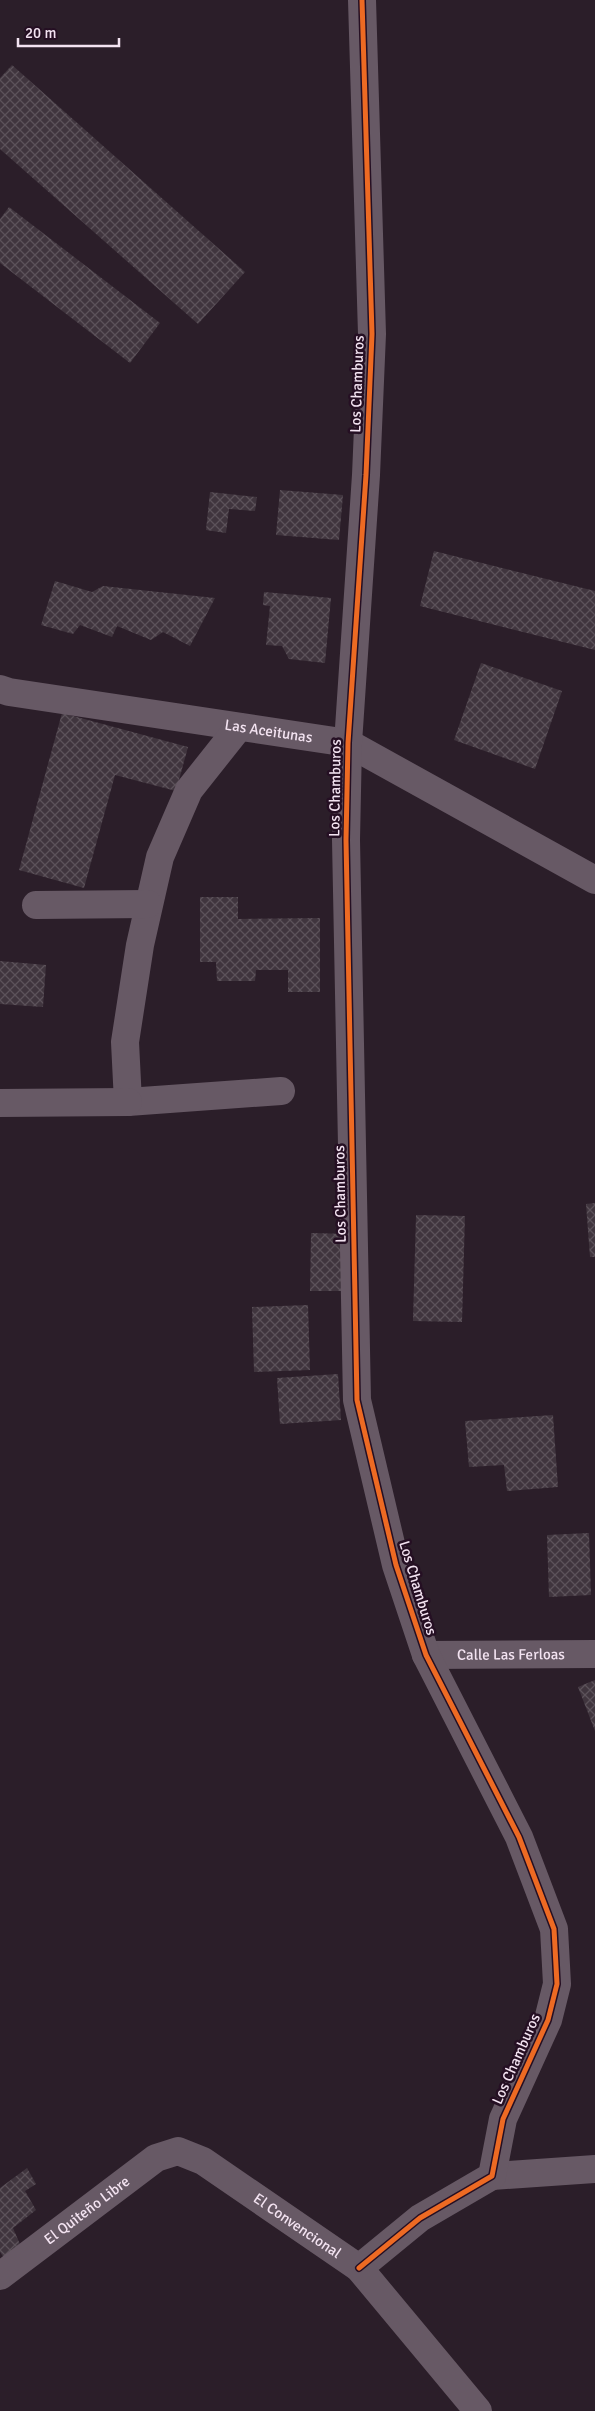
<svg xmlns="http://www.w3.org/2000/svg" width="595" height="2411" font-family="Signika,sans-serif">
<style>
.building{fill:url(#building-cross-hatch)}
.lines{fill:none;stroke-linecap:round;stroke-linejoin:round}
.minor{stroke:#675965;stroke-width:28}
.cycleway-casing{stroke:#250f23;stroke-width:8}
.cycleway{stroke:#ed6a23;stroke-width:5}
.labels{text-anchor:middle;stroke-width:5;stroke-linejoin:round;paint-order:stroke}
.street-label{font-size:15px;fill:#f3e3f1;stroke:#250f23}
</style>
<defs>
<pattern id="building-cross-hatch" width="8" height="8" patternUnits="userSpaceOnUse" patternTransform="scale(1.25)"><rect width="8" height="8" fill="#40353e"/><path d="M0 0l8 8M0 8l8-8" fill="none" stroke="#5c525a"/></pattern>
</defs>
<rect width="100%" height="100%" fill="#2b1e29"/>
<g class="building">
<polygon points="12,65 245,272 198,324 0,149 0,78"/>
<polygon points="9,207 160,323 130,363 0,263 0,219"/>
<polygon points="280,490 343,495 339,540 276,535"/>
<polygon points="210,492 257,497 255,511 229,509 226,533 206,530"/>
<polygon points="434,551 595,591 595,650 420,606"/>
<polygon points="55,581 92,592 103,586 215,598 190,646 163,632 151,640 117,626 112,637 80,625 73,634 41,625"/>
<polygon points="264,592 331,598 325,663 289,659 282,646 266,645 270,606 263,605"/>
<polygon points="481,663 562,691 535,769 454,740"/>
<polygon points="62,713 188,747 176,791 115,775 84,888 19,870"/>
<polygon points="200,897 238,897 238,919 320,918 320,992 288,992 288,970 256,970 255,981 217,981 216,962 200,962"/>
<polygon points="0,961 46,965 43,1007 0,1004"/>
<polygon points="595,1203 595,1257 590,1257 586,1204"/>
<polygon points="416,1215 465,1216 462,1322 413,1321"/>
<polygon points="311,1233 348,1234 347,1291 310,1291"/>
<polygon points="308,1305 310,1370 254,1372 252,1307"/>
<polygon points="338,1374 341,1420 280,1424 277,1378"/>
<polygon points="553,1415 558,1487 507,1491 504,1465 469,1467 465,1421"/>
<polygon points="589,1533 591,1595 549,1597 547,1535"/>
<polygon points="595,1680 595,1731 578,1687"/>
<polygon points="27,2168 36,2184 25,2191 36,2210 13,2228 22,2249 6,2261 0,2252 0,2188"/>
</g>
<g class="lines">
<g class="minor">
<path id="s1" d="M0 689 9 692 348 743 595 880"/>
<polyline points="239,727 189,790 160,857 140,945 125,1042 128,1102 281,1091"/>
<polyline points="36,905 148,904"/>
<polyline points="0,1103 128,1102"/>
<path id="s2" d="M426 1655 595 1654"/>
<polyline points="492,2176 595,2169"/>
<polyline points="359,2268 420,2218 492,2176 503,2119 548,2020 557,1984 554,1929 519,1837 426,1655 396,1565 357,1400 346,840 348,743 366,475 372,334 362,0"/>
<path id="s3" d="M0 2276 156 2158 178 2151 203 2161 359 2268 478 2411"/>
</g>
<g class="cycleway-casing">
<polyline id="cycleway" points="359,2268 420,2218 492,2176 503,2119 548,2020 557,1984 554,1929 519,1837 426,1655 396,1565 357,1400 346,840 348,743 366,475 372,334 362,0"/>
</g>
<use href="#cycleway" class="cycleway"/>
</g>
<g class="labels">
<g class="street-label">
<text transform="translate(357 384) rotate(-88)" y="5">Los Chamburos</text>
<text dy="5" stroke="none"><textPath href="#s1" startOffset="272">Las Aceitunas</textPath></text>
<text transform="translate(335 788) rotate(-89)" y="5">Los Chamburos</text>
<text transform="translate(340 1194) rotate(-91)" y="5">Los Chamburos</text>
<text transform="translate(418 1588) rotate(73)" y="5">Los Chamburos</text>
<text dy="5" stroke="none"><textPath href="#s2" startOffset="85">Calle Las Ferloas</textPath></text>
<text transform="translate(516 2059) rotate(-66)" y="5">Los Chamburos</text>
<text dy="5" stroke="none"><textPath href="#s3" startOffset="109">El Quiteño Libre</textPath></text>
<text dy="5" stroke="none"><textPath href="#s3" startOffset="360">El Convencional</textPath></text>
</g>
</g>
<path d="M18 38v8h101v-8" fill="none" stroke="#f3e3f1" stroke-width="2.5"/>
<text x="25" y="38" font-size="15" fill="#f3e3f1" stroke="#250f23" stroke-width="4" paint-order="stroke">20 m</text>
</svg>
